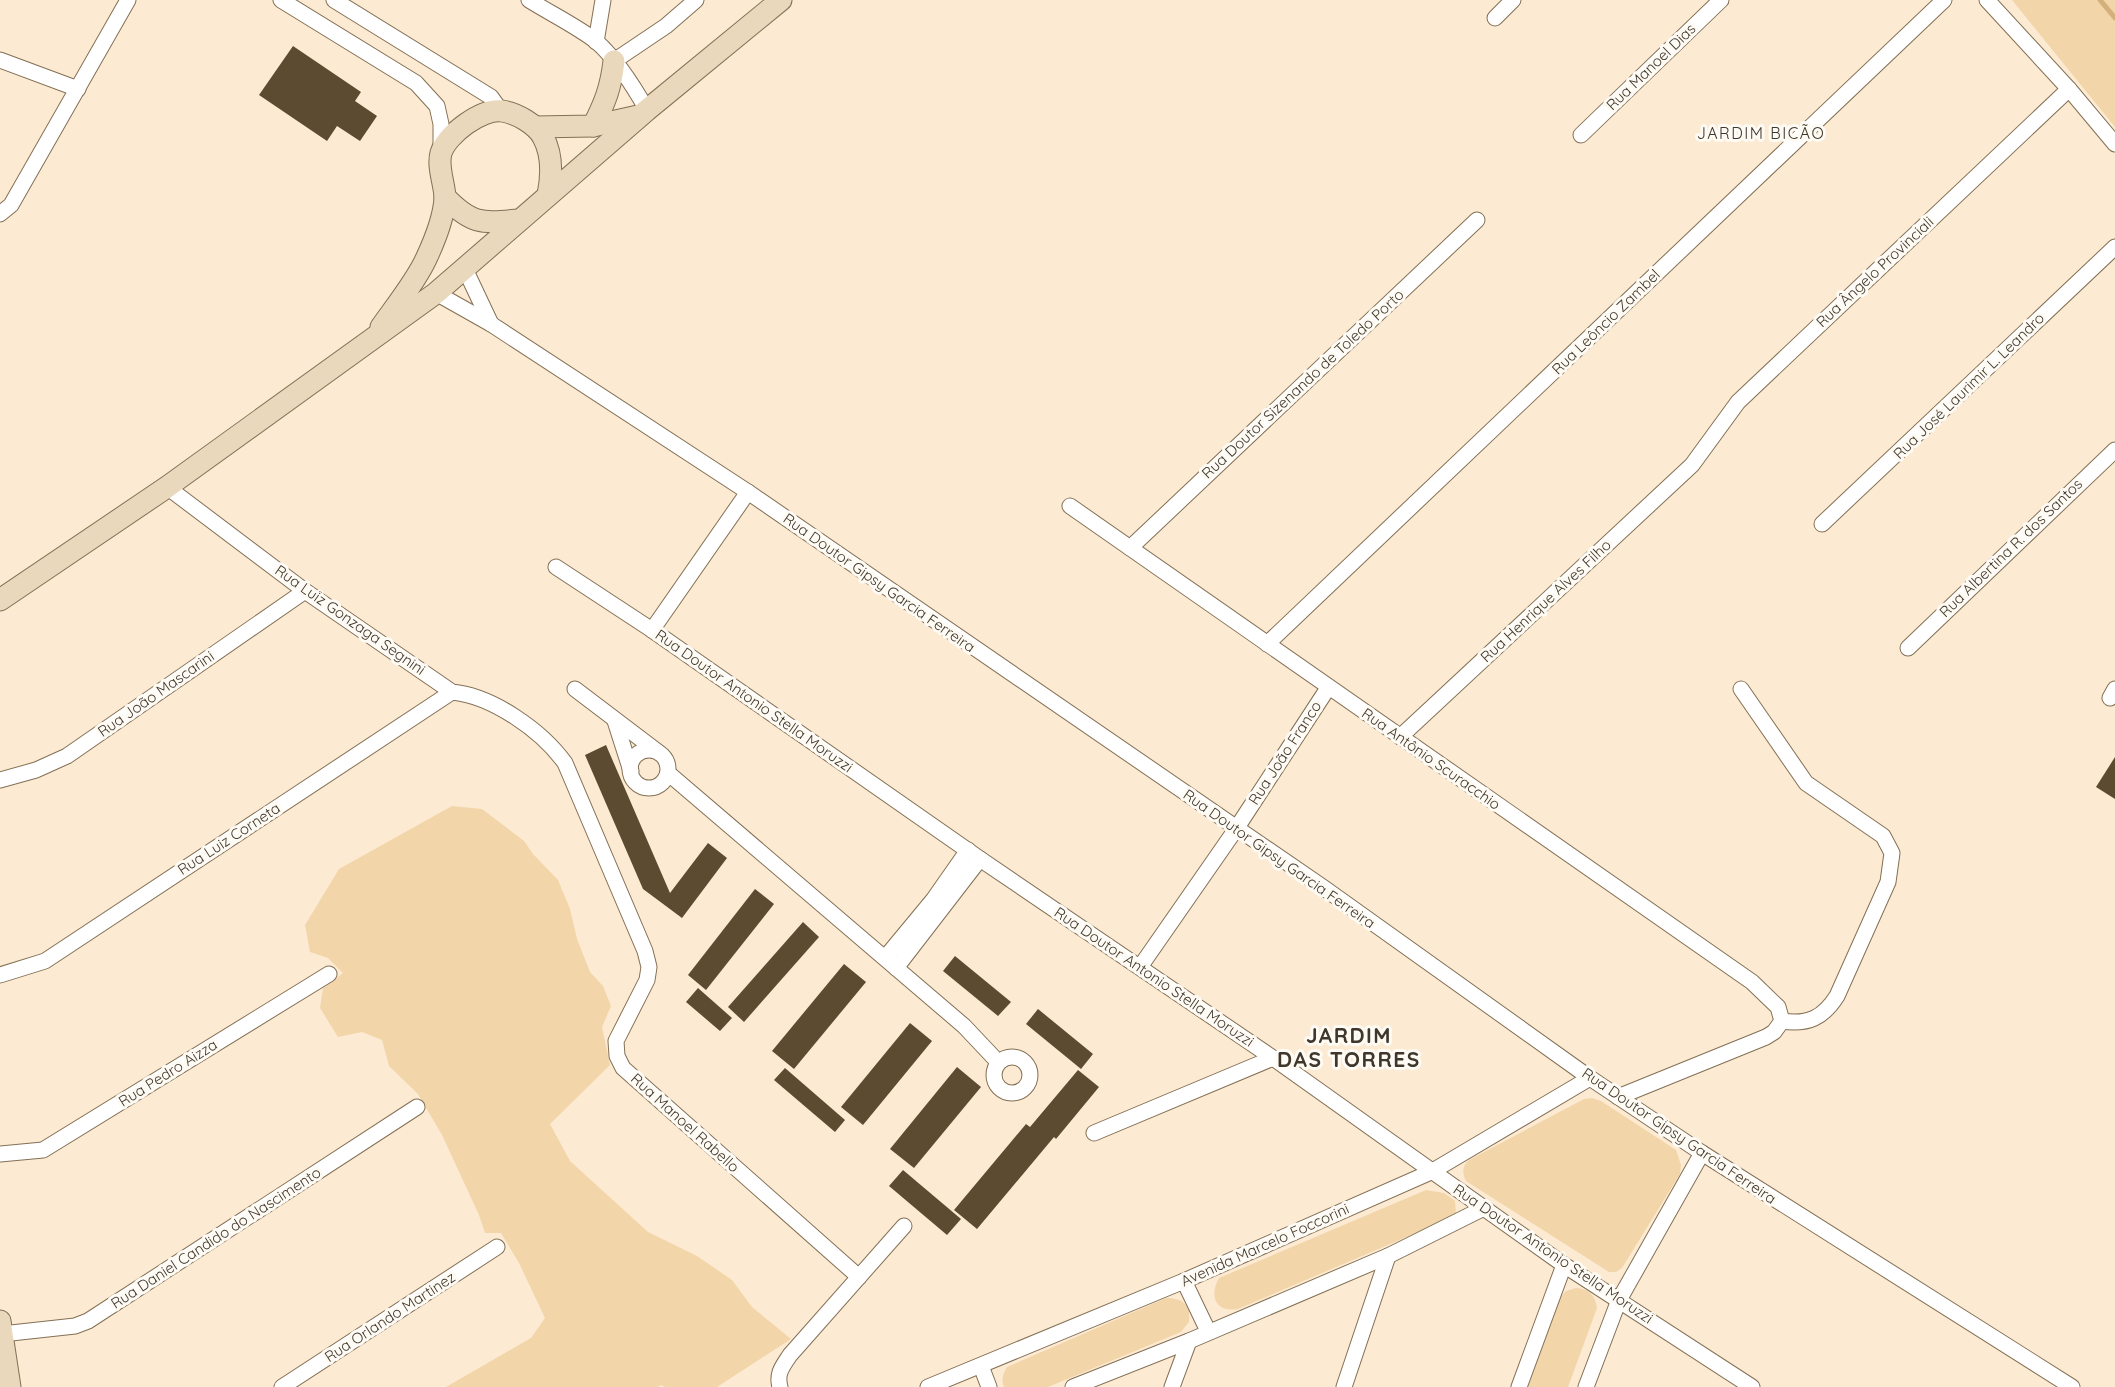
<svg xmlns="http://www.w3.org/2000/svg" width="2115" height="1387" font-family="Quicksand,sans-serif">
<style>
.green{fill:#f3d5aa}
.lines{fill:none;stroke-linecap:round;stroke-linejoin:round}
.stream{stroke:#d4b07d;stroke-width:5}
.building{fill:#5c4a31}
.street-casing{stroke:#837055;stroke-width:17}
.secondary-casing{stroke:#837055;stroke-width:23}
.street{stroke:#fff;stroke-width:15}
.secondary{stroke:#e9d8bb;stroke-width:21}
.labels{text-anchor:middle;stroke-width:6;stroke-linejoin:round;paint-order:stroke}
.street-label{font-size:15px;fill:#3f372b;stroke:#fefaf4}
.neighbourhood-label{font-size:16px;letter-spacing:1.5px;fill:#3f372b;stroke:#fefaf4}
.district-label{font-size:21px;font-weight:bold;letter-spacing:1.5px;fill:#3f372b;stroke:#fefaf4}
</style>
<rect width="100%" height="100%" fill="#fcead2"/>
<g class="green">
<polygon points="2012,0 2115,0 2115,127"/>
<polygon points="452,806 482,809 524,841 533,854 558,880 570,909 577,939 590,972 603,986 611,1006 602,1027 610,1065 550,1124 570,1161 648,1232 697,1256 732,1280 752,1307 791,1339 717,1387 665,1387 661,1385 658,1387 446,1387 531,1338 545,1318 519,1263 501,1233 485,1233 479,1215 442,1135 418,1094 389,1066 382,1040 362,1032 338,1037 320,1008 323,988 343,973 328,958 310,952 305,925 339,869"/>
<path d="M1592 1098 1601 1101 1676 1150 1681 1165 1680 1174 1622 1268 1616 1272H1609L1466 1181C1462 1173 1462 1166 1469 1160L1584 1099Z"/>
<path d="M1426 1190 1444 1193 1455 1201 1456 1213 1451 1218 1238 1309C1215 1313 1209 1295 1219 1278Z"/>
<path d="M1576 1288C1589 1289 1595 1295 1597 1308L1568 1387H1528L1561 1296 1566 1291Z"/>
<path d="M1166 1298C1177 1298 1184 1300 1189 1310V1322L1181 1332 1048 1387H1004C1001 1379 1003 1374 1007 1367Z"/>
</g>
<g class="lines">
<polyline class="stream" points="2100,0 2115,18"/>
</g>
<g class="building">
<polygon points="293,46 361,92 355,101 377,116 360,141 337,126 327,141 259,95"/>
<polygon points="606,745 670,893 708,843 727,858 682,918 643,889 585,755"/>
<polygon points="2115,757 2115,799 2096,787"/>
<polygon points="755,889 774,904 706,990 688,975"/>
<polygon points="803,922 819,937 744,1022 728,1007"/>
<polygon points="955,956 1011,1002 998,1016 943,971"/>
<polygon points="844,964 866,982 794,1069 772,1051"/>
<polygon points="698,988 732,1018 720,1031 686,1002"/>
<polygon points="1038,1009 1093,1054 1081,1069 1026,1024"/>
<polygon points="910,1023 932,1041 863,1125 841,1107"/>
<polygon points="957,1067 981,1087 914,1168 890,1149"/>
<polygon points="785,1068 845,1120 835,1132 774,1080"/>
<polygon points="1078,1070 1099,1087 1056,1139 1054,1137 977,1229 954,1210 1026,1124 1030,1127"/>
<polygon points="903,1170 961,1219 947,1235 889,1186"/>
</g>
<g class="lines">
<g class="street-casing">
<g id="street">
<polyline points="281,0 416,83 437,106 441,124 441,152"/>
<polyline points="334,0 491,97 501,111"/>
<path d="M529 0C548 12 580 28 597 42 617 60 634 87 647 110"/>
<polyline points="1987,0 2069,89 2115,144"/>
<polyline points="1495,18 1513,0"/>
<polyline points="596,42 603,0"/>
<polyline points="0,60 78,89"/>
<polyline points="614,61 666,26 696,0"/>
<polyline points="1581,135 1721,0"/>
<polyline points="0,214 11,205 128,0"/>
<polyline points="465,269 491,324"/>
<polyline points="436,293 491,324 748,492 1324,888 1590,1078 1702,1153 2072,1387"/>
<path d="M167 487 305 591 452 692C493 696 542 731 565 763L645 951 649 967 647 980 616 1041 617 1056 623 1068 859 1277"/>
<polyline points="1070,506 1752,982 1778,1007 1782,1021"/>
<polyline points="1822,524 2115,247"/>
<polyline points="1130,548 1477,220"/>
<polyline points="556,567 652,630 980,859 1273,1058 1564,1265 1752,1387"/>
<polyline points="652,630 748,492"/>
<polyline points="1267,644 1944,0"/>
<polyline points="1908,648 2115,450"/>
<polyline points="575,689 658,752"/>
<path d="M1741 689 1806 783 1883 836 1892 853 1888 882 1837 996C1823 1018 1808 1025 1782 1021"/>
<polyline points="2110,698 2115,689"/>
<polyline points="615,721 631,771"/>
<polyline points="1400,737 1692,465 1738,402 2069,89"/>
<circle cx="649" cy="769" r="19"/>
<polyline points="668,773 964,1026 998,1062"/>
<polyline points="0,780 36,770 67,756 305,591"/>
<polyline points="885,958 933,900 968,850"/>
<polyline points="1140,967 1236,829 1328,688"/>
<polyline points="896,968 980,859"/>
<polyline points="0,975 45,961 452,692"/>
<circle cx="1012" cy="1075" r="18"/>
<polyline points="1618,1097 1766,1037 1774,1032 1782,1021"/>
<polyline points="1094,1133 1273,1058"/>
<polyline points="0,1154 43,1150 329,974"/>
<polyline points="1184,1281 1208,1331"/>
<polyline points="2,1334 75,1326 88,1321 417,1107"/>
<polyline points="981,1366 989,1387"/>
<polyline points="282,1387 497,1247"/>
<path d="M780 1387C776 1373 783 1366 790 1355L904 1226"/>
<polyline points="928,1387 1184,1281 1431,1172 1590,1078"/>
<polyline points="1073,1387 1189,1341 1388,1256 1484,1208"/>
<polyline points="1172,1387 1189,1341"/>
<polyline points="1344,1387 1388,1256"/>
<polyline points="1519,1387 1564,1265"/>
<polyline points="1586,1387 1619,1300 1702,1153"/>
</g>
</g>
<g class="secondary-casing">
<g id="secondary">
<path d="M593 126C605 103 611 87 614 61"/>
<polyline points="535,127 593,126 638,116"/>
<path d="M445 197C472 225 482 223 519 220"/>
<path d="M381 327C395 307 416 281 426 259 434 242 444 216 445 198 445 185 437 167 441 153 447 134 482 108 502 111 516 113 536 124 543 137 553 155 552 175 548 195"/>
<polyline points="0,600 167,487 436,293 647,110 781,0"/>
<polyline points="0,1321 10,1387"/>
</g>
</g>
<use href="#street" class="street"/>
<use href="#secondary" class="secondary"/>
</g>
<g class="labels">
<g class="street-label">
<text transform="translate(1651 67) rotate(-44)" y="5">Rua Manoel Dias</text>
<text transform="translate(1875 272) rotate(-43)" y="5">Rua Ângelo Provinciali</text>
<text transform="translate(1606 322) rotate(-44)" y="5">Rua Leôncio Zambel</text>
<text transform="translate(1303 384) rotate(-43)" y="5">Rua Doutor Sizenando de Toledo Porto</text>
<text transform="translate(1969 386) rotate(-44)" y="5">Rua José Laurimir L. Leandro</text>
<text transform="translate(2011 548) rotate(-44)" y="5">Rua Albertina R. dos Santos</text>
<text transform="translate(879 583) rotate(35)" y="5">Rua Doutor Gipsy Garcia Ferreira</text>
<text transform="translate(1546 601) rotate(-43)" y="5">Rua Henrique Alves Filho</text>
<text transform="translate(350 620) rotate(35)" y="5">Rua Luiz Gonzaga Segnini</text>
<text transform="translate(156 694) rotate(-35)" y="5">Rua João Mascarini</text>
<text transform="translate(754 701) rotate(35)" y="5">Rua Doutor Antonio Stella Moruzzi</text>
<text transform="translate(1285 753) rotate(-57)" y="5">Rua João Franco</text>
<text transform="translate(1431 759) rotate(35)" y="5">Rua Antônio Scuracchio</text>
<text transform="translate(229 839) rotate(-33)" y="5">Rua Luiz Corneta</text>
<text transform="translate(1279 859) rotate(35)" y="5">Rua Doutor Gipsy Garcia Ferreira</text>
<text transform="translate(1154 977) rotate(34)" y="5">Rua Doutor Antonio Stella Moruzzi</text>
<text transform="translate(168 1073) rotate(-32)" y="5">Rua Pedro Aizza</text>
<text transform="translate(685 1123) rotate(42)" y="5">Rua Manoel Rabello</text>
<text transform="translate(1679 1136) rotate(34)" y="5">Rua Doutor Gipsy Garcia Ferreira</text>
<text transform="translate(216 1238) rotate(-33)" y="5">Rua Daniel Candido do Nascimento</text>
<text transform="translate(1265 1245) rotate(-24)" y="5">Avenida Marcelo Foccorini</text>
<text transform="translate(1553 1254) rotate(34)" y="5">Rua Doutor Antonio Stella Moruzzi</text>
<text transform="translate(390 1317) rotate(-33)" y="5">Rua Orlando Martinez</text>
</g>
<g class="neighbourhood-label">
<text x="1761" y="139">JARDIM BICÃO</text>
</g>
<g class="district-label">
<text x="1349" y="1043">JARDIM<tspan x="1349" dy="24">DAS TORRES</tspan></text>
</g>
</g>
</svg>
